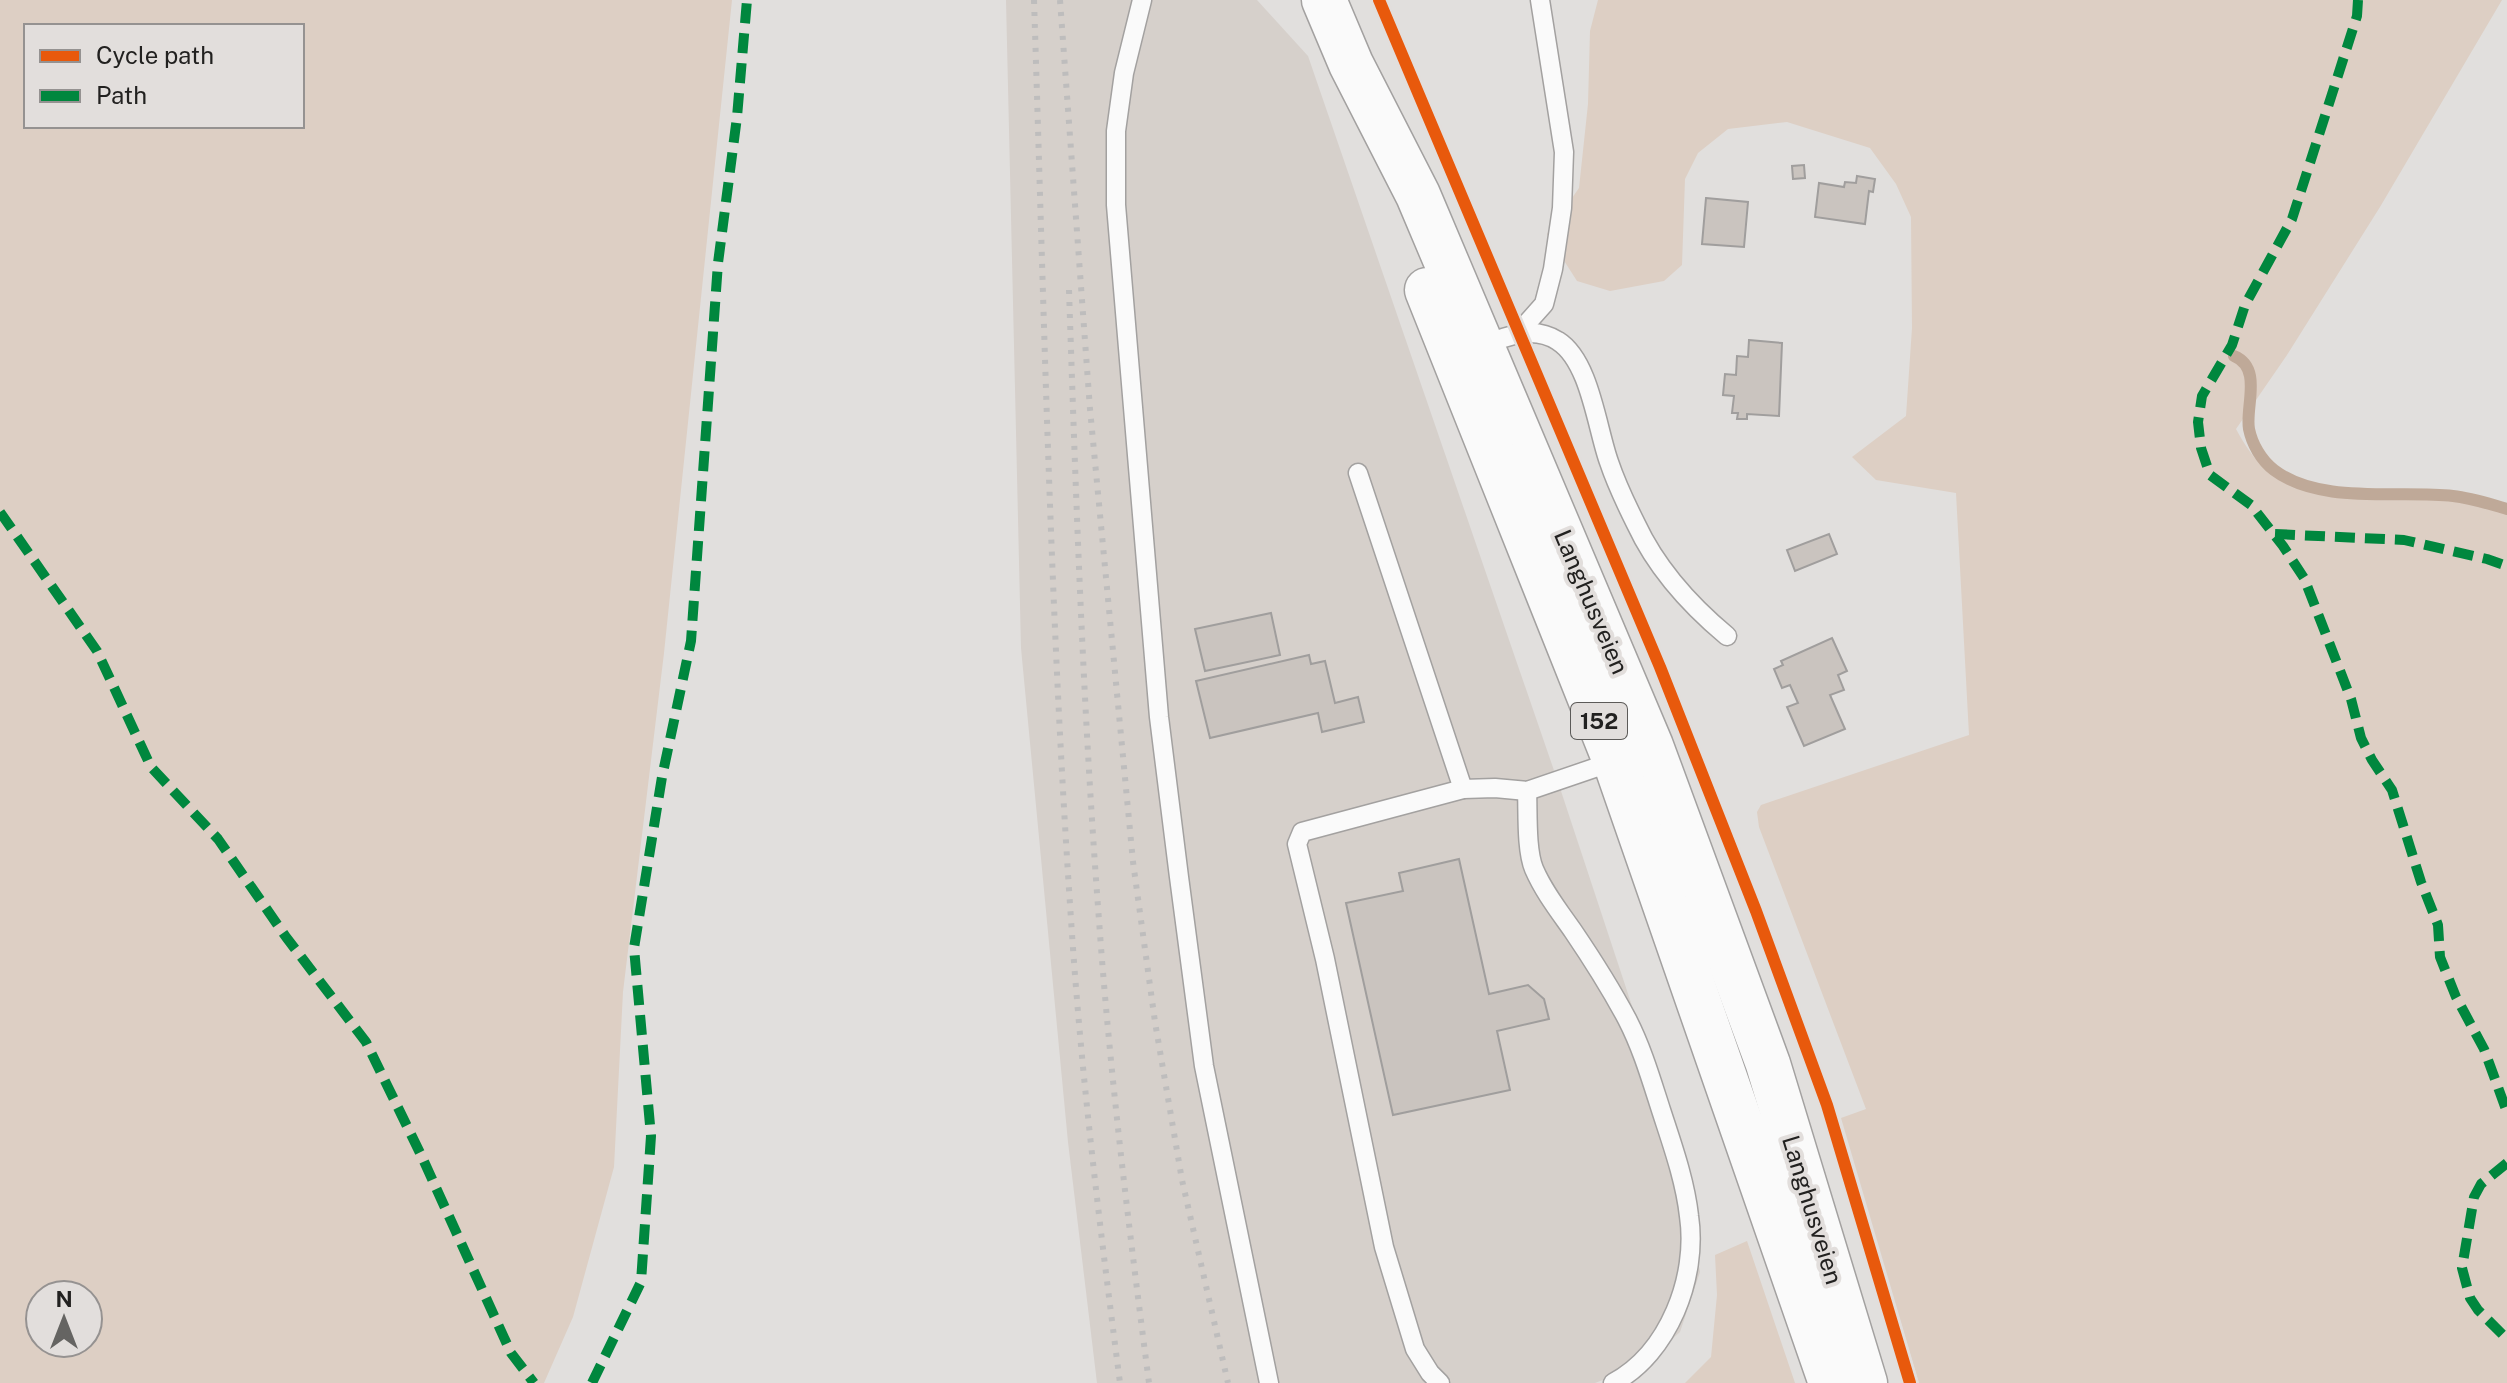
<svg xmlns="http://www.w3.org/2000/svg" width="2507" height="1383" font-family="'Public Sans',sans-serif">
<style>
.built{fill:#d6d0cb}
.green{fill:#ddcfc4;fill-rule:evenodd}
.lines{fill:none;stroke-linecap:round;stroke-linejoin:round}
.stream{stroke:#bfa998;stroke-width:12}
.building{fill:#cac4bf;stroke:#a09e9d;stroke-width:2}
.lane-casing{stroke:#a3a1a0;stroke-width:21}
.primary-casing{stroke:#a3a1a0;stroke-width:47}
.lane{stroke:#fafafa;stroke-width:18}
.primary{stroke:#fafafa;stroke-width:44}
.rail{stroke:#bebdbd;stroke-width:6;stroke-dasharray:4 8;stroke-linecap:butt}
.quiet{stroke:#00873e;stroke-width:10;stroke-dasharray:20 10;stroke-linecap:butt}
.cycleway-casing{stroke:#e2dedc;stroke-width:17}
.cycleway{stroke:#e8590c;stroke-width:12}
.labels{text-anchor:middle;stroke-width:8;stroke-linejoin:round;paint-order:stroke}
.shield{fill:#e2dedc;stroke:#5c5a58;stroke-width:2}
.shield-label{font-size:22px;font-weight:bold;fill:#222120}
.street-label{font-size:24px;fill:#222120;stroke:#e2dedc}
</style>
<rect width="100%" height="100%" fill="#e1dfdd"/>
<polygon class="built" points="1006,0 1257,0 1308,56 1559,785 1673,1130 1700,1272 1680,1332 1644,1364 1595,1383 1097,1383 1068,1142 1021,648"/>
<g class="green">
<path d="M0 0H732L664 653 623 992 614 1167 573 1317 544 1383H0ZM302 26V126H26V26ZM88 1295V1343H40V1295Z"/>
<path d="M1598 0H2502L2380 207 2287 355 2236 429C2244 444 2253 458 2266 469 2311 507 2392 494 2447 499 2468 501 2487 507 2507 514V1383H1919L1841 1118 1866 1109 1759 827 1757 812 1761 805 1969 735 1956 493 1876 480 1852 457 1906 416 1912 328 1911 217 1896 184 1870 148 1787 122 1728 129 1698 153 1685 179 1682 265 1664 281 1610 291 1577 281 1547 234 1579 188 1588 104 1590 31Z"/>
<polygon points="1747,1241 1795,1383 1685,1383 1711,1357 1717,1295 1715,1255"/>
</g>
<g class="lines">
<path class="stream" d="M2234 356C2263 368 2245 407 2249 429 2252 444 2261 460 2274 470 2320 505 2399 490 2453 496 2472 498 2489 504 2507 509"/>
</g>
<g class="building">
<polygon points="1804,165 1805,178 1793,179 1792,166"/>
<polygon points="1857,176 1875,179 1873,192 1869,191 1865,224 1815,217 1819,183 1844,187 1845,182 1856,183"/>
<polygon points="1706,198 1748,202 1744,247 1702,244"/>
<polygon points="1749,340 1782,343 1779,416 1747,414 1747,419 1737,419 1738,413 1732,413 1734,396 1723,395 1725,374 1736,375 1737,356 1748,357"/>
<polygon points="1829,534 1837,554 1795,571 1787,550"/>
<polygon points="1271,613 1280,655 1205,671 1195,629"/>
<polygon points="1832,638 1847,671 1838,675 1844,690 1830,695 1845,729 1804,746 1787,707 1798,703 1790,685 1782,688 1774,669 1783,665 1781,661"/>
<polygon points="1309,655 1311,664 1325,661 1335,703 1358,697 1364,722 1322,732 1318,713 1210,738 1196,681"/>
<polygon points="1459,859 1489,994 1528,985 1544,999 1549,1019 1497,1031 1510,1090 1393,1115 1346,903 1403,891 1399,873"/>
</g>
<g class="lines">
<g class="lane-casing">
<g id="lane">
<polyline points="1142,0 1124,73 1116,131 1116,205 1159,717 1179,877 1204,1066 1269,1383"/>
<polyline points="1519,332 1544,304 1553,269 1562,208 1564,152 1540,0"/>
<path d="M1482 346C1506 336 1534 325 1558 341 1590 361 1597 429 1609 462 1616 483 1626 504 1636 524 1656 567 1691 606 1727 636"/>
<polyline points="1358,473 1463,789"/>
<path d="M1527 791C1528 812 1526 850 1534 869 1544 892 1559 911 1573 931 1592 959 1611 989 1627 1019 1642 1048 1651 1079 1661 1110 1672 1144 1685 1180 1689 1216 1698 1277 1669 1353 1613 1383"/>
<polyline points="1440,1383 1430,1373 1415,1349 1384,1247 1325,959 1297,844 1302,832 1463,789 1495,788 1527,791 1615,761"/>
</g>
</g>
<g class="primary-casing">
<g id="primary">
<polyline points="1324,0 1351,64 1418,195 1651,746 1768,1064 1865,1383"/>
<polyline points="1427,290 1615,761 1831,1383"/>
</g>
</g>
<use href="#lane" class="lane"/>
<use href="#primary" class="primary"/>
<g class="rail">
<path d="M1034 0C1044 306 1050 613 1071 919 1081 1074 1100 1229 1120 1383"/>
<polyline points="1060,0 1090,409 1133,862 1155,1022 1182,1180 1228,1383"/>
<path d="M1069 290C1076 500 1083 710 1099 920 1110 1075 1129 1229 1149 1383"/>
</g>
<g class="quiet">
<polyline points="2358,0 2357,16 2292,219 2245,305 2232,345 2202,396 2198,422 2201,448 2210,475 2251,505 2283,546 2304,578 2351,699 2361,738 2372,760 2392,790 2421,882 2438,925 2440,957 2456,997 2484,1049 2507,1112"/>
<polyline points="0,512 97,651 151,767 218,839 286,937 366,1042 422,1157 511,1353 534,1383"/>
<polyline points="2275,534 2404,540 2487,559 2507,566"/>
<polyline points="2507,1163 2481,1184 2474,1197 2462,1268 2470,1298 2478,1310 2507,1339"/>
<polyline points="592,1383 641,1282 651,1136 634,948 662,777 691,641 718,263 737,117 747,0"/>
</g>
<g class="cycleway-casing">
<polyline id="cycleway" points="1379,0 1660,667 1756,911 1827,1105 1910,1383"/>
</g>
<use href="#cycleway" class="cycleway"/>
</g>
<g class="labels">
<rect class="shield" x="1571" y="703" width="56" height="36" rx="6"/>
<g class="shield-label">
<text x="1599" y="729">152</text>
</g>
<g class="street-label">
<text transform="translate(1591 602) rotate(67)" y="8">Langhusveien</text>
<text transform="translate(1812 1210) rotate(73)" y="8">Langhusveien</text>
</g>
</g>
<rect x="24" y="24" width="280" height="104" fill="#e2dedc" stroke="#959291" stroke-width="2"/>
<rect x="40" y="50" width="40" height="12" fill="#e8590c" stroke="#959291" stroke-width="2"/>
<text x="96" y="64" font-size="24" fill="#222120">Cycle path</text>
<rect x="40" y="90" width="40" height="12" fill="#00873e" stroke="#959291" stroke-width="2"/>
<text x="96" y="104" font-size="24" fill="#222120">Path</text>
<g transform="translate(64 1319)"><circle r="38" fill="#e2dedc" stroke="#959291" stroke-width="2"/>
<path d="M0-6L14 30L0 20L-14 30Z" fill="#656462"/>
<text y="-12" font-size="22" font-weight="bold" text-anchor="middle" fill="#222120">N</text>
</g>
</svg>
